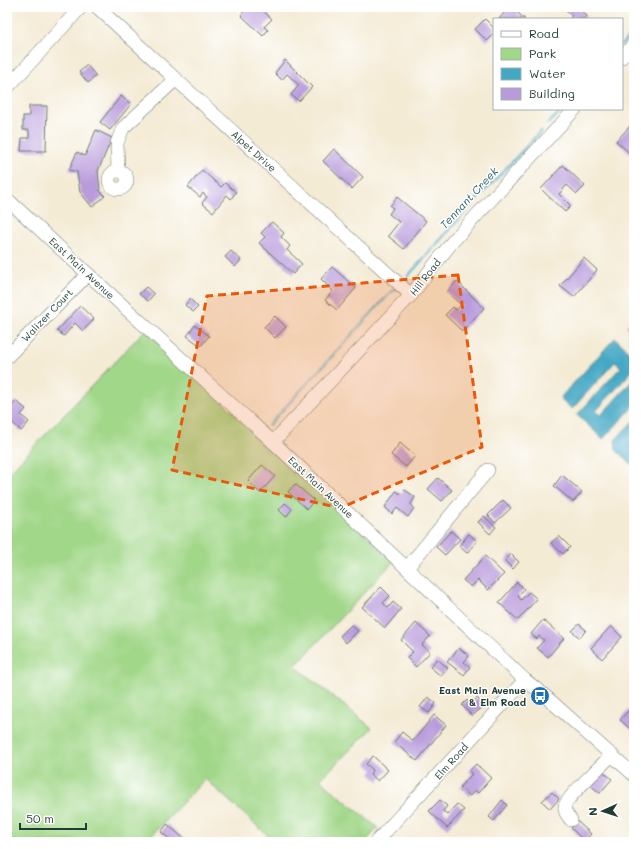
<svg xmlns="http://www.w3.org/2000/svg" width="641" height="849" font-family="Mali,sans-serif">
<style>
.green{fill:#a1d788;stroke:#608a5e}
.water{fill:#44a8c4;stroke:#32727c}
.lines{fill:none;stroke-linecap:round;stroke-linejoin:round}
.stream{stroke:#44a8c4;stroke-width:2.5}
.building{fill:#b99bdc}
.minor-casing{stroke:#6a7a6c;stroke-width:14}
.minor{stroke:#fff;stroke-width:13}
.marked{fill:#e8590c;fill-opacity:0.2;stroke:#e8590c;stroke-width:3;stroke-dasharray:8 5;stroke-linejoin:round}
.labels{text-anchor:middle;stroke-width:3;stroke-linejoin:round;paint-order:stroke}
.street-label{font-size:10px;fill:#1f3d34;stroke:#fff}
.poi-label{font-size:10px;font-weight:bold;fill:#1f3d34;stroke:#fff;text-anchor:end}
.water-label{font-size:11px;font-style:italic;fill:#2c6266;stroke:#fff}
</style>
<rect width="100%" height="100%" fill="#fff"/>
<filter id="ink" filterUnits="userSpaceOnUse"><feTurbulence type="fractalNoise" baseFrequency=".025" numOctaves="2"/><feDisplacementMap in="SourceGraphic" scale="8" xChannelSelector="R" yChannelSelector="G"/><feConvolveMatrix kernelMatrix="1 2 1 2 8 2 1 2 1" color-interpolation-filters="sRGB"/></filter>
<filter id="wash" filterUnits="userSpaceOnUse"><feTurbulence type="fractalNoise" baseFrequency=".012" numOctaves="4" result="noise"/><feDisplacementMap in="SourceGraphic" scale="16" xChannelSelector="R" yChannelSelector="G"/><feGaussianBlur stdDeviation="0.9" result="paint"/><feColorMatrix in="noise" values="0 0 0 0 0 0 0 0 0 0 0 0 0 0 0 0 0 1.4 0 .05"/><feComposite in="paint" operator="in"/></filter>
<g filter="url(#wash)">
<rect width="100%" height="100%" fill="#f4ebd5"/>
<polygon class="green" points="145,330 394,561 295,666 372,728 320,780 378,828 365,842 275,842 205,779 145,842 7,842 7,475"/>
<g class="water">
<polygon points="634,319 634,347 630,343 628,325"/>
<polygon points="615,338 634,356 634,369 596,411 601,415 634,379 634,406 603,439 577,415 621,367 615,362 572,409 560,398"/>
<polygon points="634,420 634,467 616,450 615,440"/>
</g>
<g class="lines">
<g class="stream">
<polyline points="622,44 634,31"/>
<polyline points="548,124 563,109"/>
<polyline points="408,276 465,212 541,131"/>
<polyline points="269,425 391,292 397,288"/>
</g>
</g>
<g id="blocks">
<g class="building">
<polygon points="248,7 262,7 261,9 272,19 264,27 268,30 263,36 241,15"/>
<polygon points="509,7 511,7 525,19 499,19"/>
<polygon points="569,7 583,7 580,10 587,16 584,19 569,19 572,16 566,10"/>
<polygon points="485,19 494,28 494,34 487,41 475,29"/>
<polygon points="7,22 9,22 9,39 7,40"/>
<polygon points="285,60 312,87 299,101 291,95 299,85 287,74 282,80 275,73"/>
<polygon points="87,65 96,76 88,83 79,72"/>
<polygon points="121,96 131,104 110,130 100,122"/>
<polygon points="29,106 47,106 46,151 21,151 22,138 29,138 29,130 23,130 23,116 29,116"/>
<polygon points="634,122 634,157 616,141"/>
<polygon points="96,130 112,138 98,171 100,191 105,196 92,207 80,192 77,172 69,170 77,152 85,156"/>
<polygon points="334,149 363,177 352,189 323,161"/>
<polygon points="563,165 585,186 577,194 567,185 559,194 571,206 565,212 541,189"/>
<polygon points="202,170 221,187 225,183 236,192 231,199 227,195 213,212 202,203 207,197 203,193 200,197 188,187"/>
<polygon points="397,197 426,221 404,249 388,236 399,222 389,214 393,208 390,206"/>
<polygon points="272,222 284,233 281,237 290,246 287,250 302,264 293,274 259,243 265,237 261,233"/>
<polygon points="231,251 241,260 235,267 225,257"/>
<polygon points="584,258 597,270 574,297 560,286"/>
<polygon points="332,267 356,288 337,310 325,300 333,291 321,279"/>
<polygon points="457,281 484,308 462,331 445,315 453,307 456,310 461,305 447,292"/>
<polygon points="146,287 154,294 148,301 139,294"/>
<polygon points="190,299 198,307 193,312 185,305"/>
<polygon points="80,306 94,319 83,331 75,323 64,336 57,331"/>
<polygon points="275,316 286,327 275,338 264,327"/>
<polygon points="195,325 209,336 201,346 187,336"/>
<polygon points="16,401 26,409 21,415 29,422 21,431 13,423 7,430 7,412"/>
<polygon points="400,443 415,456 406,467 391,455"/>
<polygon points="262,465 275,476 260,493 248,481"/>
<polygon points="562,475 582,492 573,502 554,486"/>
<polygon points="438,478 452,490 442,501 428,489"/>
<polygon points="295,484 314,500 307,509 288,492"/>
<polygon points="405,490 415,497 411,504 414,508 408,517 397,508 392,514 385,507 396,491 401,494"/>
<polygon points="503,500 511,508 495,523 488,515"/>
<polygon points="285,503 292,509 286,517 279,510"/>
<polygon points="484,516 496,527 490,534 478,522"/>
<polygon points="451,531 460,539 445,555 436,547"/>
<polygon points="469,534 477,541 467,553 459,546"/>
<polygon points="559,536 570,547 563,554 551,543"/>
<polygon points="511,554 519,562 513,569 505,561"/>
<polygon points="485,556 504,574 488,590 478,580 471,587 463,580"/>
<polygon points="517,582 524,589 518,596 521,600 529,592 537,599 518,620 499,603"/>
<polygon points="381,587 390,596 383,603 388,608 393,602 401,609 385,628 362,607"/>
<polygon points="543,620 564,638 548,657 537,648 544,640 539,636 537,639 531,634"/>
<polygon points="416,623 430,636 422,645 430,652 416,667 407,658 413,652 401,640"/>
<polygon points="579,624 586,630 580,638 572,631"/>
<polygon points="351,625 358,631 346,643 340,636"/>
<polygon points="611,626 622,637 602,659 591,648"/>
<polygon points="459,648 469,656 464,662 470,667 464,675 447,662"/>
<polygon points="437,659 448,668 441,676 430,667"/>
<polygon points="428,697 436,703 429,713 420,707"/>
<polygon points="477,698 484,706 472,716 462,705 467,700 471,704"/>
<polygon points="629,710 634,714 634,732 620,720"/>
<polygon points="434,715 446,725 417,761 394,742 402,732 413,741"/>
<polygon points="373,756 388,770 378,781 370,774 373,770 366,764"/>
<polygon points="476,764 491,778 478,793 475,790 470,796 460,787 472,774 469,771"/>
<polygon points="602,771 612,779 600,793 590,785"/>
<polygon points="552,792 559,799 550,809 542,801"/>
<polygon points="440,800 447,806 443,811 447,814 457,804 464,810 447,828 429,811"/>
<polygon points="502,800 507,805 494,821 489,817"/>
<polygon points="578,822 591,834 584,841 571,828"/>
<polygon points="167,824 188,842 173,842 161,832"/>
</g>
</g>
</g>
<g filter="url(#ink)">
<use href="#blocks" fill-opacity="0" stroke="#6a7a6c" stroke-width="1"/>
<g class="lines">
<g class="minor-casing">
<g id="minor">
<polyline points="97,7 411,295"/>
<polyline points="622,57 634,44"/>
<polyline points="7,88 81,7"/>
<circle cx="118" cy="180" r="9"/>
<polyline points="118,171 117,143 123,128 176,79"/>
<polyline points="7,199 88,274 273,442 525,680 544,695 634,775"/>
<polyline points="7,357 88,274"/>
<polyline points="273,442 411,295 453,241 575,109"/>
<polyline points="407,568 488,470"/>
<path d="M571 820C567 815 564 812 565 806 566 798 604 763 612 755"/>
<polyline points="376,842 525,680"/>
</g>
</g>
<use href="#minor" class="minor"/>
</g>
</g>
<path class="marked" d="M458 275 482 447 340 508 172 470 207 296Z"/>
<defs>
<g id="bus-disc" transform="scale(1)"><circle r="9.5" fill="#1f6fb2" stroke="#fff"/><path d="M-5-6H5V4H4V6H2V4H-2V6H-4V4H-5ZM-3.5-4V0h7V-4ZM-3.5 1.2v1.5H-2V1.2ZM2 1.2v1.5H3.5V1.2Z" fill="#fff"/></g>
</defs>
<g fill-rule="evenodd">
<use href="#bus-disc" x="540" y="696"/>
</g>
<g class="labels">
<g class="street-label">
<text transform="translate(254 151) rotate(42)" y="4">Alpet Drive</text>
<text transform="translate(82 268) rotate(43)" y="4">East Main Avenue</text>
<text transform="translate(425 277) rotate(-52)" y="4">Hill Road</text>
<text transform="translate(47 315) rotate(-46)" y="4">Walizer Court</text>
<text transform="translate(321 487) rotate(43)" y="4">East Main Avenue</text>
<text transform="translate(451 761) rotate(-48)" y="4">Elm Road</text>
</g>
<g class="poi-label">
<text x="526" y="694">East Main Avenue<tspan x="526" dy="12">&amp; Elm Road</tspan></text>
</g>
<g class="water-label">
<text transform="translate(469 198) rotate(-47)" y="4">Tennant Creek</text>
</g>
</g>
<rect width="641" height="849" fill="none" stroke="#fff" stroke-width="24"/>
<rect x="493" y="18" width="130" height="92" fill="#ffffff" stroke="#a5b1ae"/>
<rect x="501" y="31" width="20" height="6" fill="#ffffff" stroke="#a5b1ae"/>
<text x="529" y="38" font-size="12" fill="#1f3d34">Road</text>
<rect x="501" y="48" width="20" height="12" fill="#a1d788" stroke="#a5b1ae"/>
<text x="529" y="58" font-size="12" fill="#1f3d34">Park</text>
<rect x="501" y="68" width="20" height="12" fill="#44a8c4" stroke="#a5b1ae"/>
<text x="529" y="78" font-size="12" fill="#1f3d34">Water</text>
<rect x="501" y="88" width="20" height="12" fill="#b99bdc" stroke="#a5b1ae"/>
<text x="529" y="98" font-size="12" fill="#1f3d34">Building</text>
<g transform="translate(603 811) rotate(267)" stroke="#ffffff" stroke-width="3" paint-order="stroke">
<path d="M0-3L7 15L0 10L-7 15Z" fill="#1f3d34"/>
<text y="-6" font-size="11" font-weight="bold" text-anchor="middle" fill="#1f3d34">N</text>
</g>
<path d="M20 823v6h66v-6" fill="none" stroke="#1f3d34" stroke-width="2"/>
<text x="26" y="823" font-size="12" fill="#1f3d34" stroke="#ffffff" stroke-width="3" paint-order="stroke">50 m</text>
</svg>
